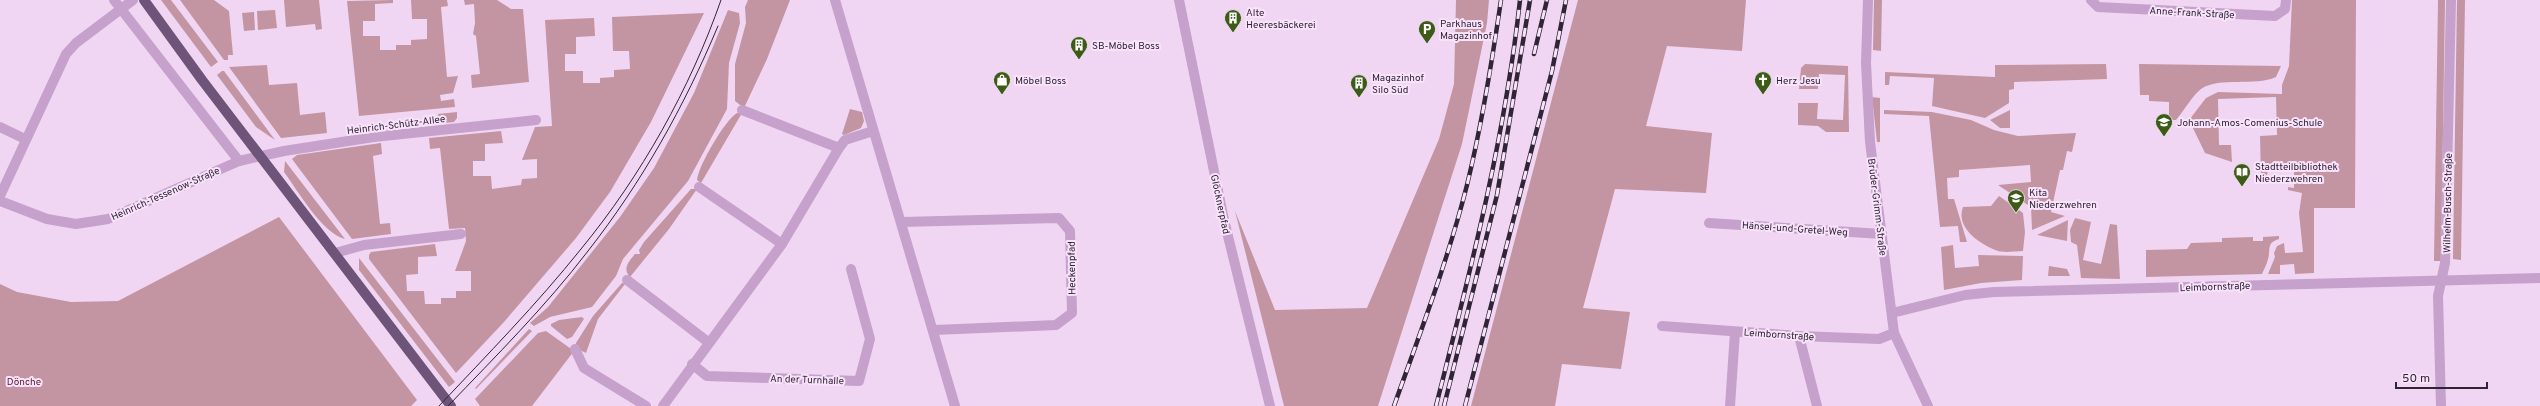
<svg xmlns="http://www.w3.org/2000/svg" width="2540" height="406" font-family="Overpass,sans-serif">
<style>
.green{fill:#c395a2}
.lines{fill:none;stroke-linecap:round;stroke-linejoin:round}
.minor{stroke:#c5a1cc;stroke-width:10}
.major{stroke:#6f5479;stroke-width:10}
.tram{stroke:#302536;stroke-width:1}
.rail-casing{stroke:#302536;stroke-width:4.5}
.rail{stroke:#f9e3fb;stroke-width:3;stroke-dasharray:9;stroke-linecap:butt}
.labels{text-anchor:middle;stroke-width:4;stroke-linejoin:round;paint-order:stroke}
.poi-label{font-size:10px;fill:#302536;stroke:#f9e3fb;text-anchor:start}
.street-label{font-size:10px;fill:#302536;stroke:#f9e3fb}
.park-label{font-size:10px;fill:#562632;stroke:#f9e3fb}
</style>
<rect width="100%" height="100%" fill="#f1d6f3"/>
<g class="green">
<polygon points="161,0 171,0 218,62 211,67"/>
<polygon points="180,0 214,0 229,11 233,55 228,55 228,60 224,60"/>
<polygon points="284,0 319,0 322,29 316,30 315,24 286,27"/>
<polygon points="393,0 393,3 375,4 375,21 363,21 363,36 380,36 380,50 396,50 396,45 411,45 411,40 427,39 427,19 412,19 411,0 447,0 448,6 441,7 447,77 458,76 453,93 440,95 441,101 454,99 455,107 359,116 347,1"/>
<polygon points="464,0 497,0 511,9 523,9 529,82 472,88 471,75 480,74 476,36 473,34 475,23 474,4 465,5"/>
<polygon points="748,0 790,0 767,59 744,108 735,101 735,64 746,23 745,7"/>
<polygon points="1456,0 1489,0 1487,23 1462,144 1378,406 1284,406 1235,211 1275,310 1367,308 1439,139 1454,84"/>
<polygon points="1578,0 1746,0 1742,51 1667,46 1646,126 1712,133 1706,193 1615,189 1583,308 1630,312 1621,369 1562,364 1555,406 1471,406"/>
<polygon points="1874,0 1882,0 1881,51 1873,50"/>
<polygon points="2292,0 2356,0 2355,208 2314,208 2314,273 2295,274 2294,264 2280,265 2280,274 2268,274 2275,257 2274,253 2277,246 2284,243 2285,253 2303,252 2299,213 2302,193 2288,190 2288,187 2294,188 2294,169 2268,170 2266,181 2261,180 2260,136 2277,135 2276,97 2218,99 2219,145 2231,145 2232,162 2205,153 2189,120 2206,98 2218,92 2282,94 2282,85 2289,66"/>
<polygon points="2438,0 2445,0 2441,261 2434,261"/>
<polygon points="2457,0 2465,0 2461,260 2453,259"/>
<polygon points="275,10 277,28 258,30 257,11"/>
<polygon points="728,10 739,13 740,23 729,63 727,109 688,181 623,259 616,276 592,307 550,317 534,326 530,323 548,307 620,217 654,168 694,93"/>
<polygon points="254,12 255,30 244,31 242,13"/>
<polygon points="704,13 651,122 610,192 576,238 504,322 456,373 369,259 369,255 371,252 435,244 437,256 418,257 418,274 406,275 407,291 424,291 425,304 441,304 441,298 456,298 456,291 471,291 471,271 455,271 466,241 465,228 449,229 440,148 430,149 429,138 501,131 503,143 485,144 485,161 473,161 473,176 491,176 492,189 521,185 522,179 537,178 537,159 522,160 535,127 552,126 545,20 594,18 595,36 576,37 576,54 565,54 565,71 583,71 583,83 600,83 600,78 614,77 614,70 630,69 629,51 613,51 612,17"/>
<polygon points="1805,64 1848,66 1849,132 1826,132 1818,126 1798,125 1798,103 1818,103 1817,119 1843,120 1845,75 1819,74 1818,89 1799,89 1801,68"/>
<polygon points="2106,64 2107,79 2014,82 2014,89 2009,90 2009,103 1985,118 1932,106 1934,78 1890,76 1889,85 1885,85 1885,72 1995,77 1995,65"/>
<path d="M2139 64 2281 66 2276 77C2254 87 2220 76 2201 89 2192 96 2184 111 2176 120H2169V102L2149 101V95H2140Z"/>
<polygon points="267,65 269,85 297,83 300,115 325,112 327,133 281,138 229,67"/>
<polygon points="222,71 224,71 275,140 256,127 217,75"/>
<polygon points="1872,97 1880,98 1880,142 1877,142"/>
<polygon points="850,109 862,112 864,121 861,128 844,135 842,134"/>
<polygon points="1884,110 1932,112 1971,120 1994,130 2018,136 2076,133 2072,152 2067,151 2063,170 2060,170 2051,212 2065,216 2032,230 2031,207 1998,185 2031,182 2030,165 1959,170 1959,177 1947,178 1948,199 1954,199 1967,242 1960,242 1958,226 1940,227 1929,116 1884,114"/>
<polygon points="2010,110 2010,128 2000,128 1990,120"/>
<polygon points="457,112 457,118 454,122 444,123 439,120 438,114"/>
<path d="M737 113H742L701 183 697 180C698 166 725 120 737 113Z"/>
<polygon points="381,143 382,154 373,156 380,224 390,223 391,234 352,239 292,159 297,155"/>
<path d="M285 161 345 239C322 233 298 191 284 172Z"/>
<path d="M691 189H697L669 229 630 277C622 269 629 261 635 254H640L639 250 644 242Z"/>
<path d="M1999 196 2023 213 2025 232 2023 251C2016 251 2005 253 1998 251 1981 245 1955 228 1963 207L1991 206Z"/>
<polygon points="279,217 417,400 411,406 0,406 0,284 17,292 71,302 118,301"/>
<polygon points="2075,218 2091,222 2083,260 2101,264 2110,224 2117,225 2120,279 2081,278 2077,245 2071,242 2070,230"/>
<polygon points="2068,220 2067,241 2037,235"/>
<path d="M2279 236V239C2266 243 2271 249 2268 259 2267 264 2264 269 2262 274L2146 277V250L2187 249 2191 243 2222 242V238L2253 237V241H2263V237Z"/>
<polygon points="1953,245 1955,268 1979,266 1978,255 2023,256 2022,280 1981,283 1944,290 1941,247"/>
<polygon points="359,258 455,382 449,387 359,270"/>
<polygon points="2049,266 2067,269 2070,276 2048,276"/>
<polygon points="622,283 625,284 598,319 586,353 576,348 576,343 593,316"/>
<polygon points="582,317 584,319 572,337 567,339 551,326 551,324 559,320"/>
<polygon points="529,329 532,331 476,389 475,388"/>
<polygon points="546,331 574,351 532,406 480,406 475,399 538,333"/>
</g>
<g class="lines">
<g class="minor">
<polyline points="114,0 239,161"/>
<polyline points="835,0 955,406"/>
<polyline points="1179,0 1224,220 1270,406"/>
<polyline points="1868,0 1866,63 1870,142 1894,333 1928,406"/>
<polyline points="2091,0 2098,7 2275,16 2285,9 2286,0"/>
<polyline points="742,110 839,148"/>
<polyline points="0,127 25,139"/>
<polyline points="699,187 782,244"/>
<polyline points="0,196 66,54 76,43 133,0"/>
<polyline points="0,201 47,219 76,224 108,219 239,161 284,151 374,137 536,120"/>
<polyline points="902,222 1059,218 1070,231 1072,313 1056,325 934,330"/>
<polyline points="1709,223 1882,234"/>
<polyline points="335,253 364,245 461,234"/>
<polyline points="627,280 708,342"/>
<polyline points="1892,313 1965,295 1994,292 2540,278"/>
<polyline points="1662,326 1799,336 1879,339 1894,333"/>
<polyline points="1799,336 1817,406"/>
<polyline points="575,349 584,368 646,406"/>
<polyline points="692,364 707,376 859,381 870,339 851,269"/>
<polyline points="663,406 782,244 839,148 845,140 873,131"/>
<polyline points="1730,406 1735,332"/>
<polyline points="2441,406 2438,296 2445,263 2451,0"/>
</g>
<polyline class="major" points="144,0 202,80 451,406"/>
<g class="tram">
<path d="M439 406C487 355 537 304 581 249 641 176 690 89 721 0"/>
<path d="M448 406C496 356 546 306 588 251 642 182 684 107 718 26"/>
</g>
<g class="rail-casing">
<g id="rail">
<polyline points="1534,54 1547,0"/>
<path d="M1394 406C1420 333 1448 260 1467 185 1482 124 1492 62 1501 0"/>
<path d="M1436 406C1470 272 1505 138 1520 0"/>
<polyline points="1444,406 1497,195 1530,0"/>
<polyline points="1465,406 1552,71 1566,0"/>
</g>
</g>
<use href="#rail" class="rail"/>
</g>
<defs>
<g id="building-pin" transform="scale(0.9)"><path d="M0 17L-7.5 6A9.5 9.5 0 1 1 7.5 6Z" fill="#3c5b16" stroke="#f9e3fb"/><path d="M-4-6H4V6H1V3H-1V6H-4ZM-2.5-4.3h1.7v1.8h-1.7ZM.8-4.3h1.7v1.8H.8ZM-2.5-1h1.7V.8h-1.7ZM.8-1h1.7V.8H.8Z" fill="#fff"/></g>
<g id="parking-pin" transform="scale(0.9)"><path d="M0 17L-7.5 6A9.5 9.5 0 1 1 7.5 6Z" fill="#3c5b16" stroke="#f9e3fb"/><path d="M-3.5-5.5H1a3.5 3.5 0 0 1 0 7H-1V5.5H-3.5ZM-1-3.4V-.6H.8a1.4 1.4 0 0 0 0-2.8Z" fill="#fff"/></g>
<g id="shop-pin" transform="scale(0.9)"><path d="M0 17L-7.5 6A9.5 9.5 0 1 1 7.5 6Z" fill="#3c5b16" stroke="#f9e3fb"/><path d="M-5-2.5h2.3a2.7 3.5 0 0 1 5.4 0H5L5.5 6h-11ZM-1.5-2.5h3a1.5 2.3 0 0 0-3 0Z" fill="#fff"/></g>
<g id="church-pin" transform="scale(0.9)"><path d="M0 17L-7.5 6A9.5 9.5 0 1 1 7.5 6Z" fill="#3c5b16" stroke="#f9e3fb"/><path d="M-1.2-6h2.4v3.5h3.3v2.4h-3.3V6h-2.4V-.1h-3.3v-2.4h3.3Z" fill="#fff"/></g>
<g id="school-pin" transform="scale(0.9)"><path d="M0 17L-7.5 6A9.5 9.5 0 1 1 7.5 6Z" fill="#3c5b16" stroke="#f9e3fb"/><path d="M0-5L7-2L0 1L-7-2ZM-4 1L0 2.5L4 1V4Q0 6-4 4Z" fill="#fff"/></g>
<g id="library-pin" transform="scale(0.9)"><path d="M0 17L-7.5 6A9.5 9.5 0 1 1 7.5 6Z" fill="#3c5b16" stroke="#f9e3fb"/><path d="M-6-4Q-3-5.5-.7-3.5V5Q-3 3-6 4ZM6-4Q3-5.5 .7-3.5V5Q3 3 6 4Z" fill="#fff"/></g>
</defs>
<g fill-rule="evenodd">
<use href="#building-pin" x="1233" y="18"/>
<use href="#parking-pin" x="1427" y="29"/>
<use href="#building-pin" x="1079" y="45"/>
<use href="#shop-pin" x="1002" y="80"/>
<use href="#church-pin" x="1763" y="80"/>
<use href="#building-pin" x="1359" y="83"/>
<use href="#school-pin" x="2164" y="122"/>
<use href="#library-pin" x="2242" y="172"/>
<use href="#school-pin" x="2016" y="198"/>
</g>
<g class="labels">
<g class="poi-label">
<text x="1246" y="16">Alte<tspan x="1246" dy="12">Heeresbäckerei</tspan></text>
<text x="1440" y="27">Parkhaus<tspan x="1440" dy="12">Magazinhof</tspan></text>
<text x="1092" y="49">SB-Möbel Boss</text>
<text x="1372" y="81">Magazinhof<tspan x="1372" dy="12">Silo Süd</tspan></text>
<text x="1015" y="84">Möbel Boss</text>
<text x="1776" y="84">Herz Jesu</text>
<text x="2177" y="126">Johann-Amos-Comenius-Schule</text>
<text x="2255" y="170">Stadtteilbibliothek<tspan x="2255" dy="12">Niederzwehren</tspan></text>
<text x="2029" y="196">Kita<tspan x="2029" dy="12">Niederzwehren</tspan></text>
</g>
<g class="street-label">
<text transform="translate(2192 12) rotate(3)" y="4">Anne-Frank-Straße</text>
<text transform="translate(396 124) rotate(-7)" y="4">Heinrich-Schütz-Allee</text>
<text transform="translate(165 193) rotate(-24)" y="4">Heinrich-Tessenow-Straße</text>
<text transform="translate(2447 203) rotate(-89)" y="4">Wilhelm-Busch-Straße</text>
<text transform="translate(1221 204) rotate(78)" y="4">Glöcknerpfad</text>
<text transform="translate(1878 207) rotate(83)" y="4">Brüder-Grimm-Straße</text>
<text transform="translate(1795 228) rotate(4)" y="4">Hänsel-und-Gretel-Weg</text>
<text transform="translate(1071 268) rotate(-91)" y="4">Heckenpfad</text>
<text transform="translate(2215 286) rotate(-2)" y="4">Leimbornstraße</text>
<text transform="translate(1779 334) rotate(4)" y="4">Leimbornstraße</text>
<text transform="translate(807 379) rotate(2)" y="4">An der Turnhalle</text>
</g>
<g class="park-label">
<text x="24" y="385">Dönche</text>
</g>
</g>
<path d="M2396 382v6h91v-6" fill="none" stroke="#302536" stroke-width="2"/>
<text x="2402" y="382" font-size="12" fill="#302536" stroke="#f9e3fb" stroke-width="3" paint-order="stroke">50 m</text>
</svg>
